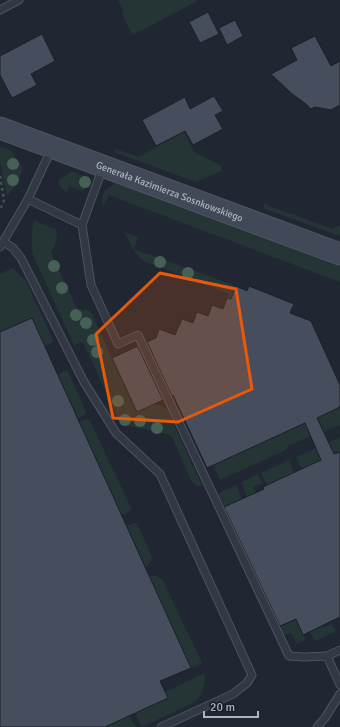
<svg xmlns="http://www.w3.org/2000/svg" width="340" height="727" font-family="Signika,sans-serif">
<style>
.green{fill:#253536}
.building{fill:#464e5d;stroke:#1b202a}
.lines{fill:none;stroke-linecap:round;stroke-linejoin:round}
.lane-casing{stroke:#4e545f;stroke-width:9}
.secondary-casing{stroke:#4e545f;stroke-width:23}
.path{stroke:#415154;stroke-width:2.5;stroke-dasharray:3 3;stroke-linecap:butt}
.lane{stroke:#333944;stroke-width:7}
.secondary{stroke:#414857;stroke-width:21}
.tree{fill:#476056}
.marked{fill:#e8590c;fill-opacity:0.2;stroke:#e8590c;stroke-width:3;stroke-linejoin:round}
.labels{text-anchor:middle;stroke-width:3;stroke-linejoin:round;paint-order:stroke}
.street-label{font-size:10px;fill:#adb4c1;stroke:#191e28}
</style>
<rect width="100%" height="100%" fill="#202733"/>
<g class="green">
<polygon points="118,0 199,0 133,35 122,14 124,12"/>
<polygon points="184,132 194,152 222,166 221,171 196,182 114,152 116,149 138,157"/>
<polygon points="0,146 10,150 23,168 17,184 7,196 0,161"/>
<polygon points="72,171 89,179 83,191 69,186 67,193 62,189 58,181"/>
<polygon points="114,182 340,264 340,282 109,195 103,207 102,202 104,191 112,186"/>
<polygon points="265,203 269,206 333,229 340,225 340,236 263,208"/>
<path d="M34 220 54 229 55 228C60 236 54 245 51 253L78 311C84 309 87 309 92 314L136 412C149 407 155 399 167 409L202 486H197L192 482 171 435 121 424 83 342 74 345 33 255C31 243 31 233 34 220Z"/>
<path d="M124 232 138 237 134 249 236 286 231 299 227 298 229 294 144 261C134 254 130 243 124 232Z"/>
<polygon points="13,268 26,281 54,342 45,346 32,318 0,332 0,274"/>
<polygon points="67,370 86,412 84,416 78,418 58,374"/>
<polygon points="340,407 340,425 324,432 317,418"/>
<polygon points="86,419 90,421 131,508 131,511 122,515 79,422"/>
<polygon points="305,423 310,436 288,446 286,450 220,480 213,465"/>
<polygon points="340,437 340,452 334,454 328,443"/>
<polygon points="316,448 321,460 302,469 296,457"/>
<polygon points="289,460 294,473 267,485 261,473"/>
<polygon points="258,474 262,483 253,487 256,493 247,497 241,482"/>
<polygon points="236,485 242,499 224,507 219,496 219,493"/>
<polygon points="133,523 136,523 139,528 152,557 151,561 146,568 127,526"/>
<polygon points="149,576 156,576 162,579 202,663 191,668"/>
<polygon points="296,620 306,640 297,644 291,633 284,635 280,627"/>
<polygon points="332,624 336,631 315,641 310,632 324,626 325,627"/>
<path d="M205 673C205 685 204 693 195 702L142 727 135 713 168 698 165 692Z"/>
<polygon points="129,716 136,727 105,727"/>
</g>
<g class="building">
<polygon points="208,12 219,34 200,43 189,22"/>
<polygon points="235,20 243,36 227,45 219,28"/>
<polygon points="42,34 55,61 31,74 37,85 12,98 0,75 0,56"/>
<polygon points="315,36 331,66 340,61 340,105 331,110 315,107 311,109 306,104 291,93 271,74 297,60 291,48"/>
<polygon points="214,96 223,111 215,115 223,129 193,145 185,131 156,146 142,120 185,97 190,109"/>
<polygon points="236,286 247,291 249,286 294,304 290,313 311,321 340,385 340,407 317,418 334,454 340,452 340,617 303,635 296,619 280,626 224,507 264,489 263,487 321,460 305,423 207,468 173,395 172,396 147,342 156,338 159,329 175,335 182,319 193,323 197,312 208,316 212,305 223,309 227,298 231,299"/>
<polygon points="32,318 191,668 160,681 168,698 105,727 0,727 0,332"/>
<polygon points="136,347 138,347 163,400 137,412 112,358"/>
</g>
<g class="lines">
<g class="lane-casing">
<g id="lane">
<polyline points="0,10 19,0"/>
<polyline points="28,199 82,225 91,285 118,344 138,335 289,656 304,657 327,656 340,685"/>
<polyline points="82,225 103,167"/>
<polyline points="4,242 13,248 21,258 84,382 116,433 160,474 252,675 247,683 233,694 161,727"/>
<polyline points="0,247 28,199 52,148"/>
<polyline points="327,656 340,650"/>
<polyline points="317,727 325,718 340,694"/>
</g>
</g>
<g class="secondary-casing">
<g id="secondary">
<path id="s1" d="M0 128 340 254"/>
</g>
</g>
<polyline class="path" points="0,176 4,200 0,210"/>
<use href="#lane" class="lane"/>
<use href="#secondary" class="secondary"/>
</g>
<g class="tree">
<circle cx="13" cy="164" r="6"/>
<circle cx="13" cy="180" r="6"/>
<circle cx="85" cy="182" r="6"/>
<circle cx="160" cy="262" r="6"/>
<circle cx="54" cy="266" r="6"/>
<circle cx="188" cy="273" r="6"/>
<circle cx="62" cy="288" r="6"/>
<circle cx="76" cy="315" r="6"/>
<circle cx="86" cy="323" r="6"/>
<circle cx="93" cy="340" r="6"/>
<circle cx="97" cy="352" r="6"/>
<circle cx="118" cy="401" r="6"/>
<circle cx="125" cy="420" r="6"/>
<circle cx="140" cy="421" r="6"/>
<circle cx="157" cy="428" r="6"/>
</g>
<path class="marked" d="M160 273 236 289 252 389 178 422 113 418 96 334Z"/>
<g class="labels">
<g class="street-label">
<text dy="4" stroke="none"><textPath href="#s1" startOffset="181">Generała Kazimierza Sosnkowskiego</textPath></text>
</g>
</g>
<path d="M204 711v6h54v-6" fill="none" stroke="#adb4c1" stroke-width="2"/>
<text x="210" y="711" font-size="12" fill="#adb4c1" stroke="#191e28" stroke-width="3" paint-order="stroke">20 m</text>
</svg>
